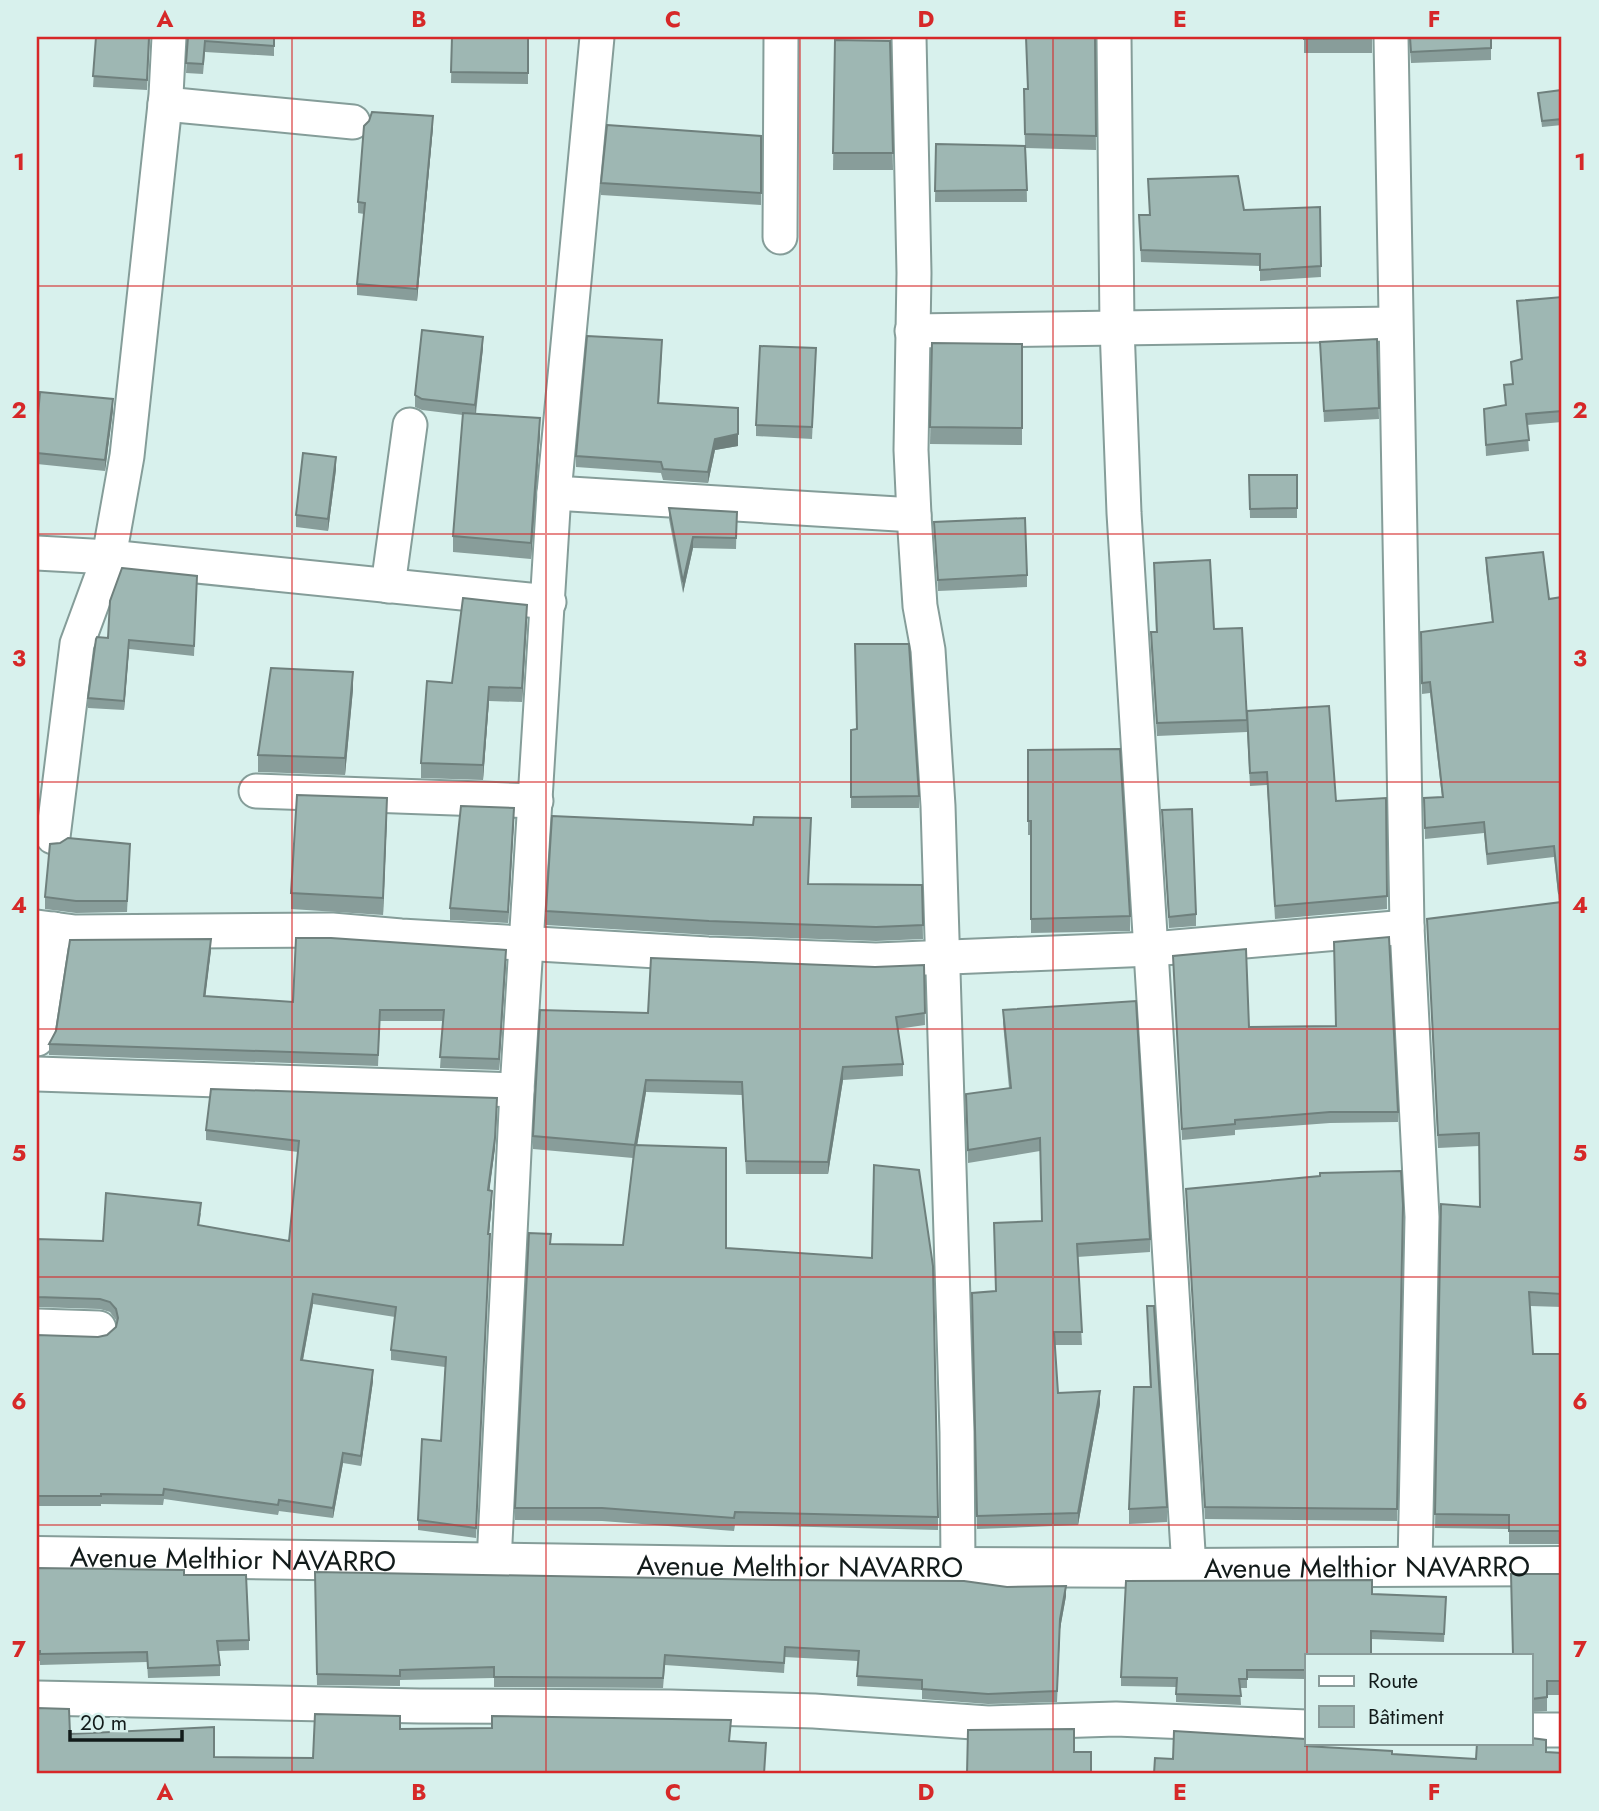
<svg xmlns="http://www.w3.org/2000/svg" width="1599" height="1811" font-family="Jost,sans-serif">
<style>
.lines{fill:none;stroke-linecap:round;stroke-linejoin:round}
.minor-casing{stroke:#859d99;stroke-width:37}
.tertiary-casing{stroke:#859d99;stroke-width:42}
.minor{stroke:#fff;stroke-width:33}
.tertiary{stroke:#fff;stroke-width:38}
.wall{fill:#889d9a}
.shaded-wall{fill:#6f807d}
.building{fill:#9eb7b3;stroke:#6f807d;stroke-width:2}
.grid{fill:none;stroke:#d62828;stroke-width:2;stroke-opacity:0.55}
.labels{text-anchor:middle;stroke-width:5;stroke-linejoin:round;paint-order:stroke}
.street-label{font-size:28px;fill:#121b1a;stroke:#d8f1ed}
.neatline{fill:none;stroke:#d62828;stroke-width:2.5}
.grid-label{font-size:23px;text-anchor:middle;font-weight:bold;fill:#d62828}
</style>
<rect width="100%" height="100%" fill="#d8f1ed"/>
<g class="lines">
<g class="minor-casing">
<g id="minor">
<polyline points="909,37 914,273 911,450 914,515 920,606 928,650 938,806 957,1432 958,1567"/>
<polyline points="1114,37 1117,327 1124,513 1189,1568"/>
<polyline points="1391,37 1407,927 1422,1217 1415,1566"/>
<polyline points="165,104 353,122"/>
<polyline points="780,237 781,37"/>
<polyline points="912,331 1395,324"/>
<polyline points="554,493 914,515"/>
<polyline points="37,553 109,557 549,602"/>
<polyline points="388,586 410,425"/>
<polyline points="256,791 536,801"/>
<polyline points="53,837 77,644 109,557 127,456 166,95 169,37"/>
<polyline points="37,927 75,932 332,930 401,936 708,954 876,960 1152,949 1407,927"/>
<polyline points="37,1039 54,929"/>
<polyline points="37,1074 517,1090"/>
<polyline points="37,1326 99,1328"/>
<polyline points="494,1563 517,1090 554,493 597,37"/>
<polyline points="37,1698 419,1706 670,1707 814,1711 988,1723 1116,1719 1307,1727"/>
<polyline points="1531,1730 1562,1730"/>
</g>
</g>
<g class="tertiary-casing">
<g id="tertiary">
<path id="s1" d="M37 1556 728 1566 1189 1568 1562 1566"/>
</g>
</g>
<use href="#minor" class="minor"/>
<use href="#tertiary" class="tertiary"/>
</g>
<g class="wall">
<polygon points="96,37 150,37 147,90 93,87"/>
<polygon points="188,37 274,37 274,56 205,52 203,74 186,73"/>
<polygon points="452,37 528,37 528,84 451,83"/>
<polygon points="1095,37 1096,150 1026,148 1027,202 935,202 936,144 1025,146 1024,103 1028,89"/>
<rect x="1304" y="37" width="68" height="16"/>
<polygon points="1409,37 1491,37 1491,60 1411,63"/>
<polygon points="835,40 890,41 893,170 833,170"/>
<polygon points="1562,90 1562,125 1542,127 1538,93"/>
<polygon points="433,127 417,301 357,295 357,284 364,214 358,213 358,202"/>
<polygon points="761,136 761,205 601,195 601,183"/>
<polygon points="1148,179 1244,210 1320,207 1321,277 1260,281 1260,266 1141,262 1139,215 1150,215"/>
<polygon points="1562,297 1562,422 1527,425 1529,451 1486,456 1484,409 1505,405 1504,385 1512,384 1511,362 1521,360 1517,301"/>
<polygon points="1377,339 1379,419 1324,422 1320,342"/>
<polygon points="932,343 1022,344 1022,445 930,444"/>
<polygon points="483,348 476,414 540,434 531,559 453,552 453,536 463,415 422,410 415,407 415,395"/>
<polygon points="662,351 659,403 738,408 738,446 715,450 708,483 663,480 661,473 576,467 576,456"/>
<polygon points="816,360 812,439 756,436 756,425"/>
<polygon points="113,410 105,471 37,464 37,427"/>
<polygon points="336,469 328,531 296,527 296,515"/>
<polygon points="1249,475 1297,475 1297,518 1250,518"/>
<polygon points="669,508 737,512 736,549 693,548 683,593 669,519"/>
<polygon points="934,522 1027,575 1027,587 938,591"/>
<polygon points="1486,558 1549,599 1562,597 1562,1307 1530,1306 1533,1354 1562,1354 1562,1544 1509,1544 1509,1529 1435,1528 1441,1204 1480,1207 1479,1146 1438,1148 1427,919 1559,903 1554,857 1487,865 1484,833 1425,839 1424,798 1442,797 1430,693 1422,694 1421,632 1492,622 1486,569"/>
<polygon points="1154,563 1214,629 1247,713 1336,801 1386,798 1387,909 1275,919 1267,785 1250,786 1247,731 1247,732 1157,736 1151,644 1151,632 1156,632"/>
<polygon points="197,576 194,656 129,649 124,710 88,708 88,698 108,638"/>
<polygon points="527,619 522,702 489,701 483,780 421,778 421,763 452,683"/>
<polygon points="353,689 345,775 258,772 258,755"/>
<polygon points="857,729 919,796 919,808 851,808 851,730"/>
<polygon points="1028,750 1130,916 1130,931 1031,933 1031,835 1028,835"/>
<polygon points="1162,810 1196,914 1196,926 1169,928"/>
<polygon points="387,815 383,915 291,909 291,893"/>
<polygon points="514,819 508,923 450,920 450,908"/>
<polygon points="811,832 808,884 922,885 923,939 876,941 709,935 546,925 546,911"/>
<polygon points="130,855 127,912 76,913 45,909 45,897"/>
<polygon points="211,950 205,996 293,1002 506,961 499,1070 440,1068 443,1021 380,1021 378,1066 49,1055 49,1044"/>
<polygon points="1173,956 1249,1027 1398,1112 1398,1122 1330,1123 1235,1130 1235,1135 1182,1140"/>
<polygon points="924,965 925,1025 897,1029 903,1064 903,1076 843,1080 828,1174 746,1174 742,1095 646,1092 637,1145 726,1248 938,1517 938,1530 735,1525 734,1531 602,1521 515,1520 515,1508 551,1244 623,1245 633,1158 533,1149 533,1136 648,1013 875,967"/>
<polygon points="1003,1010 1150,1239 1150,1252 1077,1257 1082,1345 1055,1345 1058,1393 1100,1404 1078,1525 977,1529 972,1293 996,1291 1042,1221 1040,1151 968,1163 966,1094 1009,1088 1003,1023"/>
<polygon points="206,1130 495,1148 489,1191 492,1201 489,1234 476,1538 418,1530 418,1520 441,1441 445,1367 391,1360 391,1350 395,1317 313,1304 303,1360 373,1381 361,1466 343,1463 333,1518 279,1511 278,1515 164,1499 163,1505 101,1504 101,1506 37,1506 37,1335 98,1337 107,1335 116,1327 117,1322 116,1320 110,1312 100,1309 37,1307 37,1239 103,1241 201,1213 199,1225 289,1241 298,1152 206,1140"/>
<polygon points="1401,1171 1397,1521 1205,1519 1186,1189"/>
<polygon points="1147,1306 1167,1507 1167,1522 1129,1524 1129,1509 1150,1387"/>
<polygon points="37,1568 184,1575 249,1640 249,1650 218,1651 220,1665 220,1676 148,1678 147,1662 40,1665 40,1661 37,1661"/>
<polygon points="315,1572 1066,1596 1060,1629 1057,1702 988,1704 922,1699 922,1690 857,1686 858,1661 785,1657 784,1673 665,1665 663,1688 494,1687 494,1678 400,1680 400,1686 317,1685"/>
<polygon points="1562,1574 1562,1695 1547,1695 1547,1711 1531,1712 1531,1655"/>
<polygon points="1372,1594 1446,1597 1444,1642 1371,1639 1307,1655 1307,1696 1305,1696 1305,1679 1247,1678 1247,1688 1240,1688 1241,1705 1176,1702 1176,1687 1121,1686 1121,1677"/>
</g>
<g class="shaded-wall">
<polygon points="433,116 433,127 417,301 417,289"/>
<polygon points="483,337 483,348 475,416 475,405"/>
<polygon points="113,399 113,410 105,471 105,460"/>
<polygon points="540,418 540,434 531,559 531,543"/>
<polygon points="738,434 738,446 715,450 708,483 708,472 715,439"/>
<polygon points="336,457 336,469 328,531 328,519"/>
<polygon points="693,537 693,548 683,593 683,582"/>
<polygon points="527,605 527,619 522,702 522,688"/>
<polygon points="129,640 129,649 124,710 124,701"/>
<polygon points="353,672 353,689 345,775 345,758"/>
<polygon points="489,687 489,701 483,780 483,765"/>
<polygon points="387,798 387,815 383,915 383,898"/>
<polygon points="514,808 514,819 508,923 508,912"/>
<polygon points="211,939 211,950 204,1008 204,996"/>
<polygon points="506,950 506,961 499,1070 499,1059"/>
<polygon points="843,1067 843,1080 828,1174 828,1162"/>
<polygon points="646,1080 646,1092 635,1158 635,1145"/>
<polygon points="497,1109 495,1148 488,1201 488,1190"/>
<polygon points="492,1191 492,1201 488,1244 488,1234"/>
<polygon points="313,1294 313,1304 301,1370 301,1360"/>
<polygon points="373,1370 373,1381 361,1466 361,1456"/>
<polygon points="1100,1391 1100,1404 1078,1525 1078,1513"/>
<polygon points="343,1453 343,1463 333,1518 333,1508"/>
<polygon points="1066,1586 1066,1596 1060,1629 1057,1702 1060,1619"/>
</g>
<g class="building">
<polygon points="96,37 149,37 147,80 93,76"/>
<polygon points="188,37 274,37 274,46 205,41 203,64 186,63"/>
<polygon points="452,37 528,37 528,73 451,72"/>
<polygon points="1026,37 1095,37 1096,136 1025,134 1024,89 1028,89"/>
<polygon points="1304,37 1372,37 1372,38 1304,39"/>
<polygon points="1410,37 1491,37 1491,48 1411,52"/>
<polygon points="835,40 890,41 893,153 833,153"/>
<polygon points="1562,90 1562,119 1542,121 1538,93"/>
<polygon points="372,112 433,116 417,289 357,284 365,203 358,202 364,126 369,121"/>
<polygon points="607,125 761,136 761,193 601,183"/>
<polygon points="936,144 1025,146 1027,190 935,191"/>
<polygon points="1238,176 1244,210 1320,207 1321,266 1260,270 1260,254 1141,250 1139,215 1150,215 1148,179"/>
<polygon points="1562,297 1562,411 1526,414 1529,440 1486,445 1484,409 1506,405 1504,385 1513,384 1511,362 1522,359 1517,301"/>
<polygon points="422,330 483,337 475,405 422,399 415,395"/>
<polygon points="587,336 662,340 658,403 738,408 738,434 715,439 708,472 663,469 661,462 576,456"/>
<polygon points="1377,339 1379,408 1324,411 1320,342"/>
<polygon points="932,343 1022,344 1022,428 930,427"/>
<polygon points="760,346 816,348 812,427 756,425"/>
<polygon points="40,392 113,399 105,460 37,453 37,427"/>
<polygon points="463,413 540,418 531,543 453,536"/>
<polygon points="303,453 336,457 328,519 296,515"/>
<polygon points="1249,475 1297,475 1297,508 1250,509"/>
<polygon points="669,508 737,512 736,538 693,537 683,582"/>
<polygon points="1025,518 1027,575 938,580 934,522"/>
<polygon points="1543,552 1549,599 1562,597 1562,759 1561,759 1562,766 1562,892 1559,893 1554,846 1487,854 1484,822 1425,828 1424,798 1443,797 1430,682 1422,683 1421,632 1493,622 1486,558"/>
<polygon points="1210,560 1214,629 1242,628 1247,720 1157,723 1151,632 1157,632 1154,563"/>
<polygon points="122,568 197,576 194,646 129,640 124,701 88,698 96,639 97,637 108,638 110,601"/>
<polygon points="463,598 527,605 522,688 489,687 483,765 421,763 427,681 452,683"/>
<polygon points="855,644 909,644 919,796 851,797 851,730 857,729"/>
<polygon points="271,668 353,672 345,758 258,755"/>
<polygon points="1329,706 1336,801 1386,798 1387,896 1275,906 1267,772 1250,773 1247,711"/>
<polygon points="1120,749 1130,916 1031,919 1031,821 1028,821 1028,750"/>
<polygon points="297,795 387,798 383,898 291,893"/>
<polygon points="461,806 514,808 508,912 450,908"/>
<polygon points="1192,809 1196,914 1169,917 1162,810"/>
<polygon points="552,816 753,825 754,817 811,818 808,884 922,885 923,925 876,927 709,921 546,911"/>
<polygon points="68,838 130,844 127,901 76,901 45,897 50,844 60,843"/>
<polygon points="1562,902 1562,1294 1529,1292 1533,1354 1562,1354 1562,1531 1509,1531 1509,1515 1435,1514 1441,1204 1480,1207 1479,1133 1438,1135 1427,919"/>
<polygon points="1389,937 1398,1112 1330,1112 1235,1120 1235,1124 1182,1129 1173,956 1246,949 1249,1027 1336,1026 1334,942"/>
<polygon points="296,938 331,938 506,950 499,1059 440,1057 444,1010 380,1010 378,1055 49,1044 56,1031 70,940 211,939 204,996 293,1002"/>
<polygon points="651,958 875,967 924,965 925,1013 896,1017 903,1064 843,1067 828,1162 746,1161 742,1082 646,1080 635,1145 533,1136 540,1010 648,1013"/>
<polygon points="1136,1001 1150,1239 1077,1244 1082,1332 1054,1332 1058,1393 1100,1391 1078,1513 977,1516 972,1293 996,1291 994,1223 1042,1221 1040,1138 968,1150 966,1094 1011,1088 1003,1010"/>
<polygon points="211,1089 497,1098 495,1138 488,1190 492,1191 488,1234 490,1234 476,1528 418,1520 422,1439 441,1441 446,1357 391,1350 396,1307 313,1294 301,1360 373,1370 361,1456 343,1453 333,1508 279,1500 278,1505 164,1489 163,1495 101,1494 101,1496 37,1496 37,1335 98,1337 107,1335 116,1327 118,1318 116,1309 110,1302 100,1299 37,1297 37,1239 103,1241 106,1193 201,1203 198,1225 289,1241 299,1141 206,1130"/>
<polygon points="635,1145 726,1148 726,1248 872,1258 874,1165 919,1170 933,1266 938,1517 735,1512 734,1518 602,1508 515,1508 529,1233 551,1234 550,1244 623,1245"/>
<polygon points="1401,1171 1403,1205 1397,1509 1205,1507 1186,1189 1320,1176 1320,1173"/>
<polygon points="1147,1306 1154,1306 1167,1507 1129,1509 1134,1387 1151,1387"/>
<polygon points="37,1568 184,1570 184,1575 246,1575 249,1640 217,1641 220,1665 148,1668 147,1652 40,1654 40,1651 37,1651"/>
<polygon points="315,1572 773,1580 964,1581 1007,1587 1066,1586 1060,1619 1057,1691 988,1694 922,1689 922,1680 857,1676 859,1651 785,1647 784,1663 665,1655 663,1678 494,1677 494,1667 400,1670 400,1676 317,1674"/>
<polygon points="1511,1574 1562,1574 1562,1681 1547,1681 1547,1697 1531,1699 1531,1655 1513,1655"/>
<polygon points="1372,1580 1372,1594 1446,1597 1444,1634 1371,1631 1371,1655 1307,1655 1307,1687 1305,1687 1305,1670 1247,1670 1247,1679 1239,1679 1241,1696 1176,1694 1177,1678 1121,1677 1126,1581"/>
<polygon points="37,1708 69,1709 70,1734 214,1727 214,1757 313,1758 315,1714 400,1716 400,1729 492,1728 492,1716 731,1720 729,1741 766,1743 764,1774 37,1774"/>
<polygon points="1074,1729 1074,1752 1091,1752 1091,1774 967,1774 968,1730"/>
<polygon points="1174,1731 1305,1739 1305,1746 1392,1751 1392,1754 1476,1759 1477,1743 1531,1743 1531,1738 1546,1740 1546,1752 1562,1753 1562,1774 1154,1774 1155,1758 1173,1759"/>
</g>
<path class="grid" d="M292 37V1774M546 37V1774M800 37V1774M1053 37V1774M1307 37V1655M37 286H1562M37 534H1562M37 782H1562M37 1029H1562M37 1277H1562M37 1525H1562M1307 1743V1774"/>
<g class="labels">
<g class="street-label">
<text dy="10" stroke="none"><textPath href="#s1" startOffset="196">Avenue Melthior NAVARRO</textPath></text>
<text dy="10" stroke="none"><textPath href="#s1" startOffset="763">Avenue Melthior NAVARRO</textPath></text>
<text dy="10" stroke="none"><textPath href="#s1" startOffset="1330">Avenue Melthior NAVARRO</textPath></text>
</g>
</g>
<rect width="1599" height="1811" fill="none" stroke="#d8f1ed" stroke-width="77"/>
<rect x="1305" y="1654" width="228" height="91" fill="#d8f1ed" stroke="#899b99" stroke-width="2"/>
<rect x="1319" y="1676" width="35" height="10" fill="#ffffff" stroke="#899b99" stroke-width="2"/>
<text x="1368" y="1688" font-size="21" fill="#121b1a">Route</text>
<rect x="1319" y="1706" width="35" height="21" fill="#9eb7b3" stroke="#899b99" stroke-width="2"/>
<text x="1368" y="1724" font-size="21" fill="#121b1a">Bâtiment</text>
<path d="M70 1730v10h112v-10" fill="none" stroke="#121b1a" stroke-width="3.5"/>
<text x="80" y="1730" font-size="21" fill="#121b1a" stroke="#d8f1ed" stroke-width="5" paint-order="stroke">20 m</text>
<rect x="38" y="38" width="1522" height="1734" class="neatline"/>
<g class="grid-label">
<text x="165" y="27">A</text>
<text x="419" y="27">B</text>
<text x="673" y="27">C</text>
<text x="926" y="27">D</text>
<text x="1180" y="27">E</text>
<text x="1434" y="27">F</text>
<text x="19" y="170">1</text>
<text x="1580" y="170">1</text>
<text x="19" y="418">2</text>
<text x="1580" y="418">2</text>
<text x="19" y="666">3</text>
<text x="1580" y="666">3</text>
<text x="19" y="913">4</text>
<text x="1580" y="913">4</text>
<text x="19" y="1161">5</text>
<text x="1580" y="1161">5</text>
<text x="19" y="1409">6</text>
<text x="1580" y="1409">6</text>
<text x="19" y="1657">7</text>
<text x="1580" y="1657">7</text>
<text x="165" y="1800">A</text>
<text x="419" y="1800">B</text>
<text x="673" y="1800">C</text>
<text x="926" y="1800">D</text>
<text x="1180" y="1800">E</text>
<text x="1434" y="1800">F</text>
</g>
</svg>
